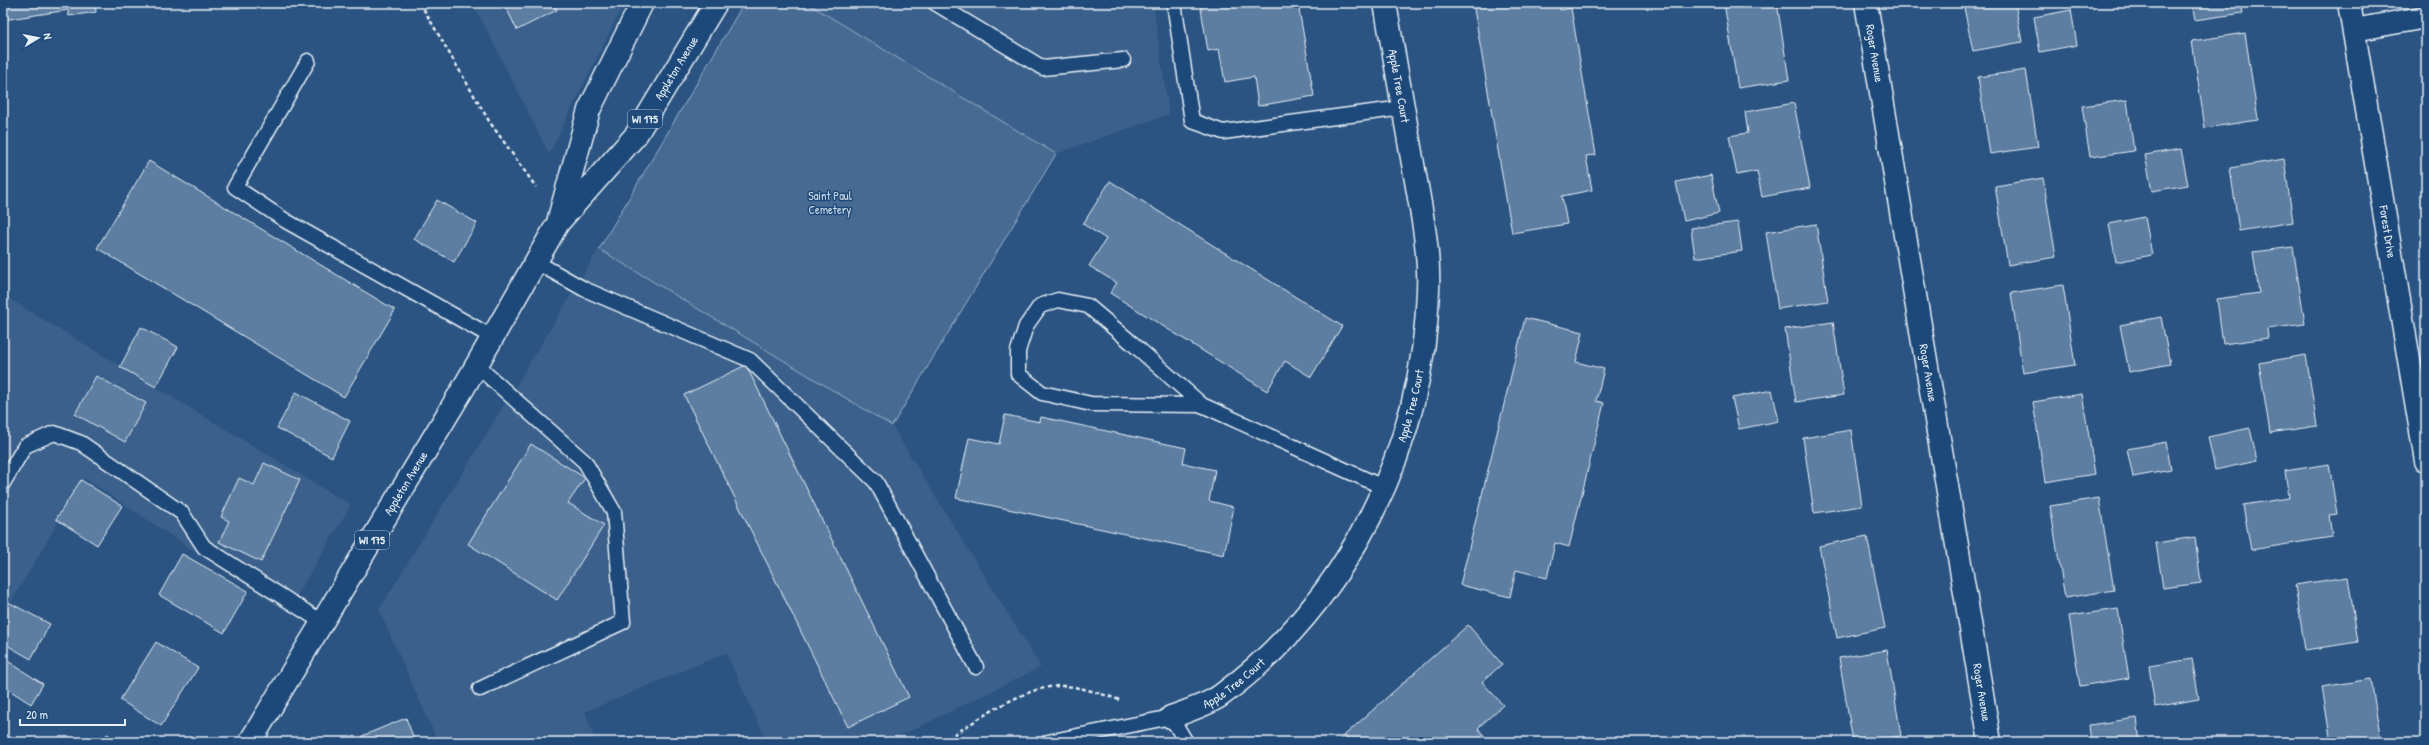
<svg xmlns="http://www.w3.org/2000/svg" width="2429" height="745" font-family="'Patrick Hand',sans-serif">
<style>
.built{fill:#3a608b}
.green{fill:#476b93;stroke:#98aec6}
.building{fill:#5d7da1;stroke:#e8f1f8}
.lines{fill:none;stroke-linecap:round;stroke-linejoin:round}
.lane-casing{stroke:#e8f1f8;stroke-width:17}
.street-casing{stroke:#e8f1f8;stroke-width:25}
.primary-casing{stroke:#e8f1f8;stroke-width:25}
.path{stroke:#e8f1f8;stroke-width:2.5;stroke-dasharray:4 3;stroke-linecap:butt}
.lane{stroke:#1f4a7a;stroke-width:14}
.street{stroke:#1f4a7a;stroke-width:22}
.primary{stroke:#1f4a7a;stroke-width:22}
.labels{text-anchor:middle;stroke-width:3;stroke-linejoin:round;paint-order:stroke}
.shield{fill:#1f4a7a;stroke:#acbfd2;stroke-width:1}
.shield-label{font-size:11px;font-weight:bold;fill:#e8f1f8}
.street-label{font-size:12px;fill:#e8f1f8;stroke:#1f4a7a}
.park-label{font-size:12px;fill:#d0dde9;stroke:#1f4a7a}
</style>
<rect width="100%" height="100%" fill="#2b5482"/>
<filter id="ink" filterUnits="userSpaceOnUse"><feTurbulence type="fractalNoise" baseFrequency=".025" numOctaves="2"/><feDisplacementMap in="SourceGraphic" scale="8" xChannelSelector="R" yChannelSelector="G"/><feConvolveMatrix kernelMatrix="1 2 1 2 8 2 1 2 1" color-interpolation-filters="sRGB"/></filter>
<g filter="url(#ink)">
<g class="built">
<polygon points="473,3 624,3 549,154 542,140"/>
<polygon points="807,3 1153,3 1169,114 1056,154"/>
<polygon points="599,249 892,426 1041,667 888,742 767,742 726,653 585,712 596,742 438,742 379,610"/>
<polygon points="3,295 351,505 287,612 84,478 3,616"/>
</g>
<polygon class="green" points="744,3 807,3 1056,154 892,426 599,249"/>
<g class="building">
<polygon points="3,3 95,3 96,12 69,16 68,10 3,20"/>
<polygon points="504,3 553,3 557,10 517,30"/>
<polygon points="1200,3 1298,3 1314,96 1258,106 1254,77 1225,82 1219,49 1208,51"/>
<polygon points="1473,3 1559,3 1560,10 1571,8 1596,155 1586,156 1592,190 1562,196 1567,224 1512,233"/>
<polygon points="1724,3 1777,3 1789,80 1738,88"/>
<polygon points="1963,3 2015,3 2022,42 1973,51"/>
<polygon points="2192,3 2241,3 2243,13 2195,20"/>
<polygon points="2071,10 2077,45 2040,52 2034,17"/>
<polygon points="2245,33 2258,120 2205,128 2192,41"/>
<polygon points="2026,70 2038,147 1990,154 1978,77"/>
<polygon points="2127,100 2134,151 2090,157 2082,106"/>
<polygon points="1794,103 1810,188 1762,197 1757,171 1737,175 1729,136 1748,133 1745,112"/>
<polygon points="2181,149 2188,185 2152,191 2145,155"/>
<polygon points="2284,159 2293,222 2239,231 2230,168"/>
<polygon points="149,161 395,310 344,397 97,248"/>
<polygon points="1711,175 1719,213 1684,221 1676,182"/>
<polygon points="2043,178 2056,257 2008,265 1995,186"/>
<polygon points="1110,181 1342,326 1311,377 1285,361 1267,391 1110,293 1117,283 1089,266 1106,239 1083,224"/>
<polygon points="437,200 477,223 454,262 414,239"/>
<polygon points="2145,217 2152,255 2116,262 2109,224"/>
<polygon points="1738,222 1742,251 1695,258 1691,228"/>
<polygon points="1816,224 1828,301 1778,309 1766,232"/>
<polygon points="2293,247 2305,324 2267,329 2268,338 2223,344 2217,299 2259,293 2253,252"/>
<polygon points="2063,285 2075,365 2023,373 2011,293"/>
<polygon points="2161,317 2170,364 2129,372 2120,325"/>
<polygon points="1525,318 1583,332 1576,362 1604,369 1596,401 1604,403 1569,547 1555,543 1547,578 1516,570 1510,597 1460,585"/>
<polygon points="1833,322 1844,395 1796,402 1785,329"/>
<polygon points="141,327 178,347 156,387 120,367"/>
<polygon points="2306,355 2317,426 2270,433 2259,363"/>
<polygon points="746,365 909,697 848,727 684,395"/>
<polygon points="96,376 146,403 125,442 75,414"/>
<polygon points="1772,390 1779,421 1739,429 1732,398"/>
<polygon points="296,392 350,421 332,457 277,428"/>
<polygon points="2082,394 2095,474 2045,482 2033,402"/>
<polygon points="1005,415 1040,422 1041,417 1186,448 1183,463 1215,470 1209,501 1234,507 1224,555 956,498 969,438 999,444"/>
<polygon points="2250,428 2257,461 2215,470 2208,437"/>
<polygon points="1851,430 1862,506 1814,513 1803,438"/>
<polygon points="2166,442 2171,470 2133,477 2127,449"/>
<polygon points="531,444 585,478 568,503 604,525 557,600 468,544"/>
<polygon points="264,463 300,480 261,562 219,542 229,521 221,517 239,478 254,485"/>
<polygon points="2329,464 2337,514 2329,515 2332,537 2251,550 2243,505 2289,498 2285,471"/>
<polygon points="81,480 122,506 97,545 56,519"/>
<polygon points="2099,498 2114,590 2065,598 2050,506"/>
<polygon points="1867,536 1885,628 1837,638 1819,546"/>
<polygon points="2195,537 2201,583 2163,588 2156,543"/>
<polygon points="182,554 248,591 224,633 159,595"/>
<polygon points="2348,577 2358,642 2305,650 2295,585"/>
<polygon points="8,602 50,624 31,659 3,643 3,611"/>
<polygon points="2118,609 2129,678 2080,686 2069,616"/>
<polygon points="1468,625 1502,664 1482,682 1503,705 1478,728 1486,738 1482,742 1337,742"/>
<polygon points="156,642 198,668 161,726 120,700"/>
<polygon points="1887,650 1901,736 1853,742 1839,658"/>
<polygon points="3,658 43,684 31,704 3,686"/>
<polygon points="2192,659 2199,699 2155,707 2149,666"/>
<polygon points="2371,679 2381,742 2331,742 2322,687"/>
<polygon points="406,718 415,742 365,742 362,736"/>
<polygon points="2137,718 2140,742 2091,742 2089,725"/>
<polygon points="107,734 121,742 103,742"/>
</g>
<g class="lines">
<g class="lane-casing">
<g id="lane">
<polyline points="935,3 1043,68 1123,60"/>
<polyline points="1174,3 1192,121 1223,132 1403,108"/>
<polyline points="308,61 235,187 286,221 492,337"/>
<polyline points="536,262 584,289 750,360 876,482 976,667"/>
<polyline points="476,365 585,462 614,512 623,622 480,689"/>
<polyline points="1202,405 1132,343 1088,306 1058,300 1040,306 1026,326 1018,351 1018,374 1042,393 1091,404 1202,405 1385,488"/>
<polyline points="3,483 25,446 54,433 81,443 182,513 204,547 322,622"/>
<polyline points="1048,742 1171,717 1186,742"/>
</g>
</g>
<g class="street-casing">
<g id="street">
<path id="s1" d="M1866 3 1990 742"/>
<path id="s2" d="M2349 3 2426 461"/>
<polyline points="2354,30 2426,17"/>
<path id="s3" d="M1171 717C1187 711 1207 705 1220 696 1347 603 1424 447 1428 290 1430 249 1420 205 1413 164 1404 111 1394 57 1385 3"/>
</g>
</g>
<g class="primary-casing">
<g id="primary">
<polyline points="559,218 589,110 642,3"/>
<path id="s4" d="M250 742 464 387 558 223 636 135 716 3"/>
</g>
</g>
<g class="path">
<polyline points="420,3 489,121 536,187"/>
<path d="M942 742C975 722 1023 685 1063 686 1083 687 1101 694 1120 700"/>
</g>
<use href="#lane" class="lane"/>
<use href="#street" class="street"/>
<use href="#primary" class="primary"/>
</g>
</g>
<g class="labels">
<g class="shield">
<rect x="628" y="110" width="34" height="18" rx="3"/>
<rect x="355" y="531" width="34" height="18" rx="3"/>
</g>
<g class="shield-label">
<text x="645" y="123">WI 175</text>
<text x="372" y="544">WI 175</text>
</g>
<g class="street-label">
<text dy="4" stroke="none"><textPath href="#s1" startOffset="51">Roger Avenue</textPath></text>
<text dy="4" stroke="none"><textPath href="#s4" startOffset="799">Appleton Avenue</textPath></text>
<text transform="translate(1399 86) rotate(80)" y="4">Apple Tree Court</text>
<text dy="4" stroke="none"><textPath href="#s2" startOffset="232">Forest Drive</textPath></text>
<text dy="4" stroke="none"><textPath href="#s1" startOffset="375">Roger Avenue</textPath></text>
<text dy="4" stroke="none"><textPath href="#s3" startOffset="408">Apple Tree Court</textPath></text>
<text dy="4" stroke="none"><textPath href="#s4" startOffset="302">Appleton Avenue</textPath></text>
<text dy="4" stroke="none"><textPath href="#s3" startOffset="72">Apple Tree Court</textPath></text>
<text dy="4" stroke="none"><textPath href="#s1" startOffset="699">Roger Avenue</textPath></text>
</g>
<g class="park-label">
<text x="830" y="200">Saint Paul<tspan x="830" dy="14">Cemetery</tspan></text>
</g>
</g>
<rect width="2429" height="745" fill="none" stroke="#1f4a7a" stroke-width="16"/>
<rect x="8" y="8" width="2413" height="729" fill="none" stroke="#e8f1f8" stroke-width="1.5" filter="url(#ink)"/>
<g transform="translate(38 38) rotate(80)" stroke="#1f4a7a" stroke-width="3" paint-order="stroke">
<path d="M0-3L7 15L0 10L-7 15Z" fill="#e8f1f8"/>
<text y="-6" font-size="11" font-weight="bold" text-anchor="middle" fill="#e8f1f8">N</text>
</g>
<path d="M20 719v6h105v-6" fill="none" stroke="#e8f1f8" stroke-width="2"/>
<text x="26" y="719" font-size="12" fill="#e8f1f8" stroke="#1f4a7a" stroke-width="3" paint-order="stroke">20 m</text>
</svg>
